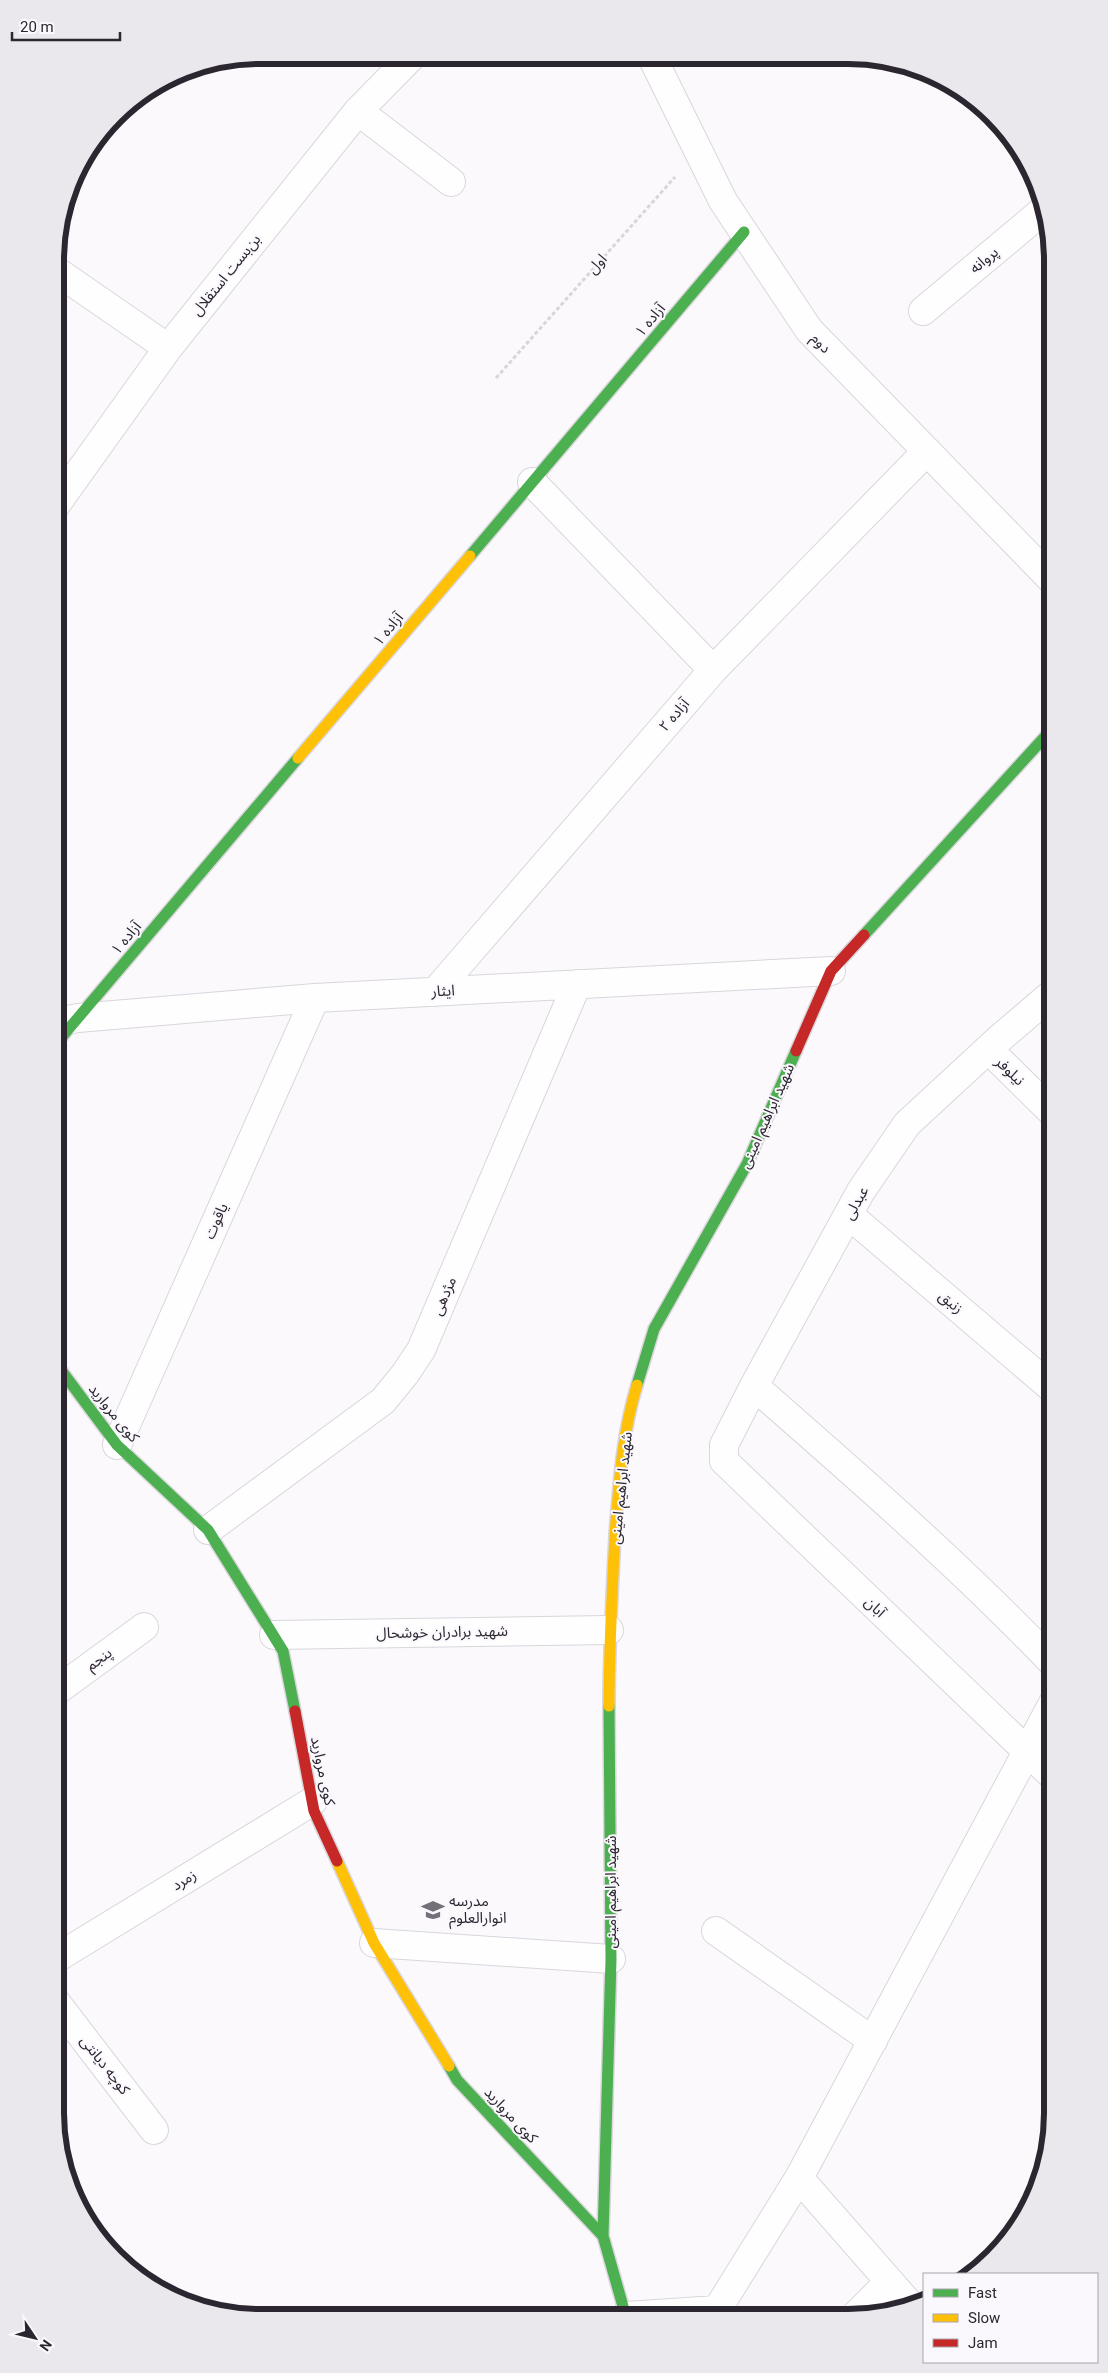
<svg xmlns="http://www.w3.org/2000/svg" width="1108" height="2373" viewBox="0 0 1108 2373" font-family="Roboto,'Noto Sans Arabic',sans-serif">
	<rect width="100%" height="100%" fill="#fbf9fc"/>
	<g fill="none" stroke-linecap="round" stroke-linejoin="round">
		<defs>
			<path id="street" d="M652,57L723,201L809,330L1053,581
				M358,111L451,182
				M55,270L168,348
				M923,311L1046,208
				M532,482L713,670
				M55,506L168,348L358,111L412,56
				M435,992L713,670L927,451
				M55,1022L78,1018L315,998L831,971
				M988,1049L1053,1113
				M849,1215L1053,1389
				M754,1386C857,1476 959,1565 1053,1663
				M117,1445L315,998
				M208,1530L383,1401L405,1374L421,1350L577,984
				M274,1635L609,1630
				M55,1692L144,1627
				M1053,1776L724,1461V1445L754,1386L861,1191L907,1124L999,1039L1053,993
				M716,1931L873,2041
				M374,1943L611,1959
				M55,1959L313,1801
				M55,2001L154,2130
				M799,2178L911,2306
				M626,2316L717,2310L799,2178L1053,1703
				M854,2317L889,2282"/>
			<path id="fast" d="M470,556L744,232
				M864,935L1053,728
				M55,1045L298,758
				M55,1362L117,1445L208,1530L283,1651L295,1711
				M637,1385L654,1329L747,1164L796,1051
				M609,1706L611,1959L603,2236L626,2317
				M449,2066L457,2080L603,2236"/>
			<path id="slow" d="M298,758L470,556
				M609,1706C609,1649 612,1592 615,1535C619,1484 622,1434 637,1385
				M337,1861L374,1943L449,2066"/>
			<path id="jam" d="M796,1051L831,971L864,935
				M295,1711L314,1811L337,1861"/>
		</defs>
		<use href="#street" stroke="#d9d6dc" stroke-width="30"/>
		<use href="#fast" stroke="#d9d6dc" stroke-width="14"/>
		<use href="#slow" stroke="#d9d6dc" stroke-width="14"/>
		<use href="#jam" stroke="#d9d6dc" stroke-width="14"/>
		<path stroke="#d8d7d8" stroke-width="3" stroke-dasharray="4 2.5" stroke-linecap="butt" d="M496,378L675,177"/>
		<use href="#street" stroke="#fefeff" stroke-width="28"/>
		<use href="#fast" stroke="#4caf50" stroke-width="11"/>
		<use href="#slow" stroke="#ffc107" stroke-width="11"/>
		<use href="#jam" stroke="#c62828" stroke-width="11"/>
	</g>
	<defs>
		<symbol id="school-bare" viewBox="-9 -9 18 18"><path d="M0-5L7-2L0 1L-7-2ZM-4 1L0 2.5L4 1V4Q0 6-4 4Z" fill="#747077" stroke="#fbf8fd" stroke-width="2.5" paint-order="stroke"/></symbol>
	</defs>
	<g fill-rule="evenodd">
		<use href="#school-bare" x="417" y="1894" width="32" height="32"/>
	</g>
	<g text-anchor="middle" stroke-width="4" stroke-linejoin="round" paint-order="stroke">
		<g font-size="15" fill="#2b262f" stroke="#fbf8fd">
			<text transform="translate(984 260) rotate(-40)" y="5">پروانه</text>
			<text transform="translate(597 264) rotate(-48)" y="5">اول</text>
			<text transform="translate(226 275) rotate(-51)" y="5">بن‌بست استقلال</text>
			<text transform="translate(650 320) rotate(-50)" y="5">آزاده ۱</text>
			<text transform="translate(821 343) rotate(46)" y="5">دوم</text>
			<text transform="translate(388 629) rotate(-50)" y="5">آزاده ۱</text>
			<text transform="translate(674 715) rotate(-49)" y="5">آزاده ۲</text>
			<text transform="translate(126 938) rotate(-50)" y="5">آزاده ۱</text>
			<text transform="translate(443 991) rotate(-3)" y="5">ایثار</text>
			<text transform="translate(1010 1071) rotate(44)" y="5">نیلوفر</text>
			<text transform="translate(767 1116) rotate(-66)" y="5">شهید ابراهیم امینی</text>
			<text transform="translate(856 1203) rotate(-61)" y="5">عبدلی</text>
			<text transform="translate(216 1221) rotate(-66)" y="5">یاقوت</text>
			<text transform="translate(444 1296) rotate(-67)" y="5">مژدهی</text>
			<text transform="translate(951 1302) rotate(40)" y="5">زنبق</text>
			<text transform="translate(114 1413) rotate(51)" y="5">کوی مروارید</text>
			<text transform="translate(621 1488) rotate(-84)" y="5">شهید ابراهیم امینی</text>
			<text transform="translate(875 1607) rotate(44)" y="5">آبان</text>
			<text transform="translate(442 1632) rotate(-1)" y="5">شهید برادران خوشحال</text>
			<text transform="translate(99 1659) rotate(-36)" y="5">پنجم</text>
			<text transform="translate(323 1771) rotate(78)" y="5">کوی مروارید</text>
			<text transform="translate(184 1880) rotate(-32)" y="5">زمرد</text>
			<text transform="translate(611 1892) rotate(-90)" y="5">شهید ابراهیم امینی</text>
			<text transform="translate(105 2065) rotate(52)" y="5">کوچه دیانتی</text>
			<text transform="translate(511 2115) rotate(47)" y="5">کوی مروارید</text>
		</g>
		<g font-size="15" fill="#2b262f" stroke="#fbf8fd" text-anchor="start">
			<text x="449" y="1906">مدرسه<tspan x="449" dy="17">انوارالعلوم</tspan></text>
		</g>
	</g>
	<path d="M0 0H1108V2373H0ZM260 64H848A196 196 0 0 1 1044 260V2113A196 196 0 0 1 848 2309H260A196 196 0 0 1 64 2113V260A196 196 0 0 1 260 64Z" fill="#eae7ed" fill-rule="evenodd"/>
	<path fill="none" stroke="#2b262f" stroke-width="6" d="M260 64H848A196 196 0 0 1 1044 260V2113A196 196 0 0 1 848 2309H260A196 196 0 0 1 64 2113V260A196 196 0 0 1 260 64Z"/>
	<rect x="923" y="2273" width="175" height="90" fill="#fbf8fd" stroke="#a8a4ab"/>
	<rect x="933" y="2289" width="25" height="8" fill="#4caf50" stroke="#a8a4ab"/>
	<text x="968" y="2298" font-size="15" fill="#2b262f">Fast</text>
	<rect x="933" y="2314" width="25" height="8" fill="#ffc107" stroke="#a8a4ab"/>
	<text x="968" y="2323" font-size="15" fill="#2b262f">Slow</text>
	<rect x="933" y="2339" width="25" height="8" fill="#c62828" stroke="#a8a4ab"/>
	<text x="968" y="2348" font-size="15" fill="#2b262f">Jam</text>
	<g transform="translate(35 2338) rotate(125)" stroke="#fbf8fd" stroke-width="4" paint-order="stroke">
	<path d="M0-4L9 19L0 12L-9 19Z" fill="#2b262f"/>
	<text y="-8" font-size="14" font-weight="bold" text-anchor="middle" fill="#2b262f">N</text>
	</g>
	<path d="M12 32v8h108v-8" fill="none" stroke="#2b262f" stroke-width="2.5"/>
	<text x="20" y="32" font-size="15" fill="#2b262f" stroke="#fbf8fd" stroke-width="4" paint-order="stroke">20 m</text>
</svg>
